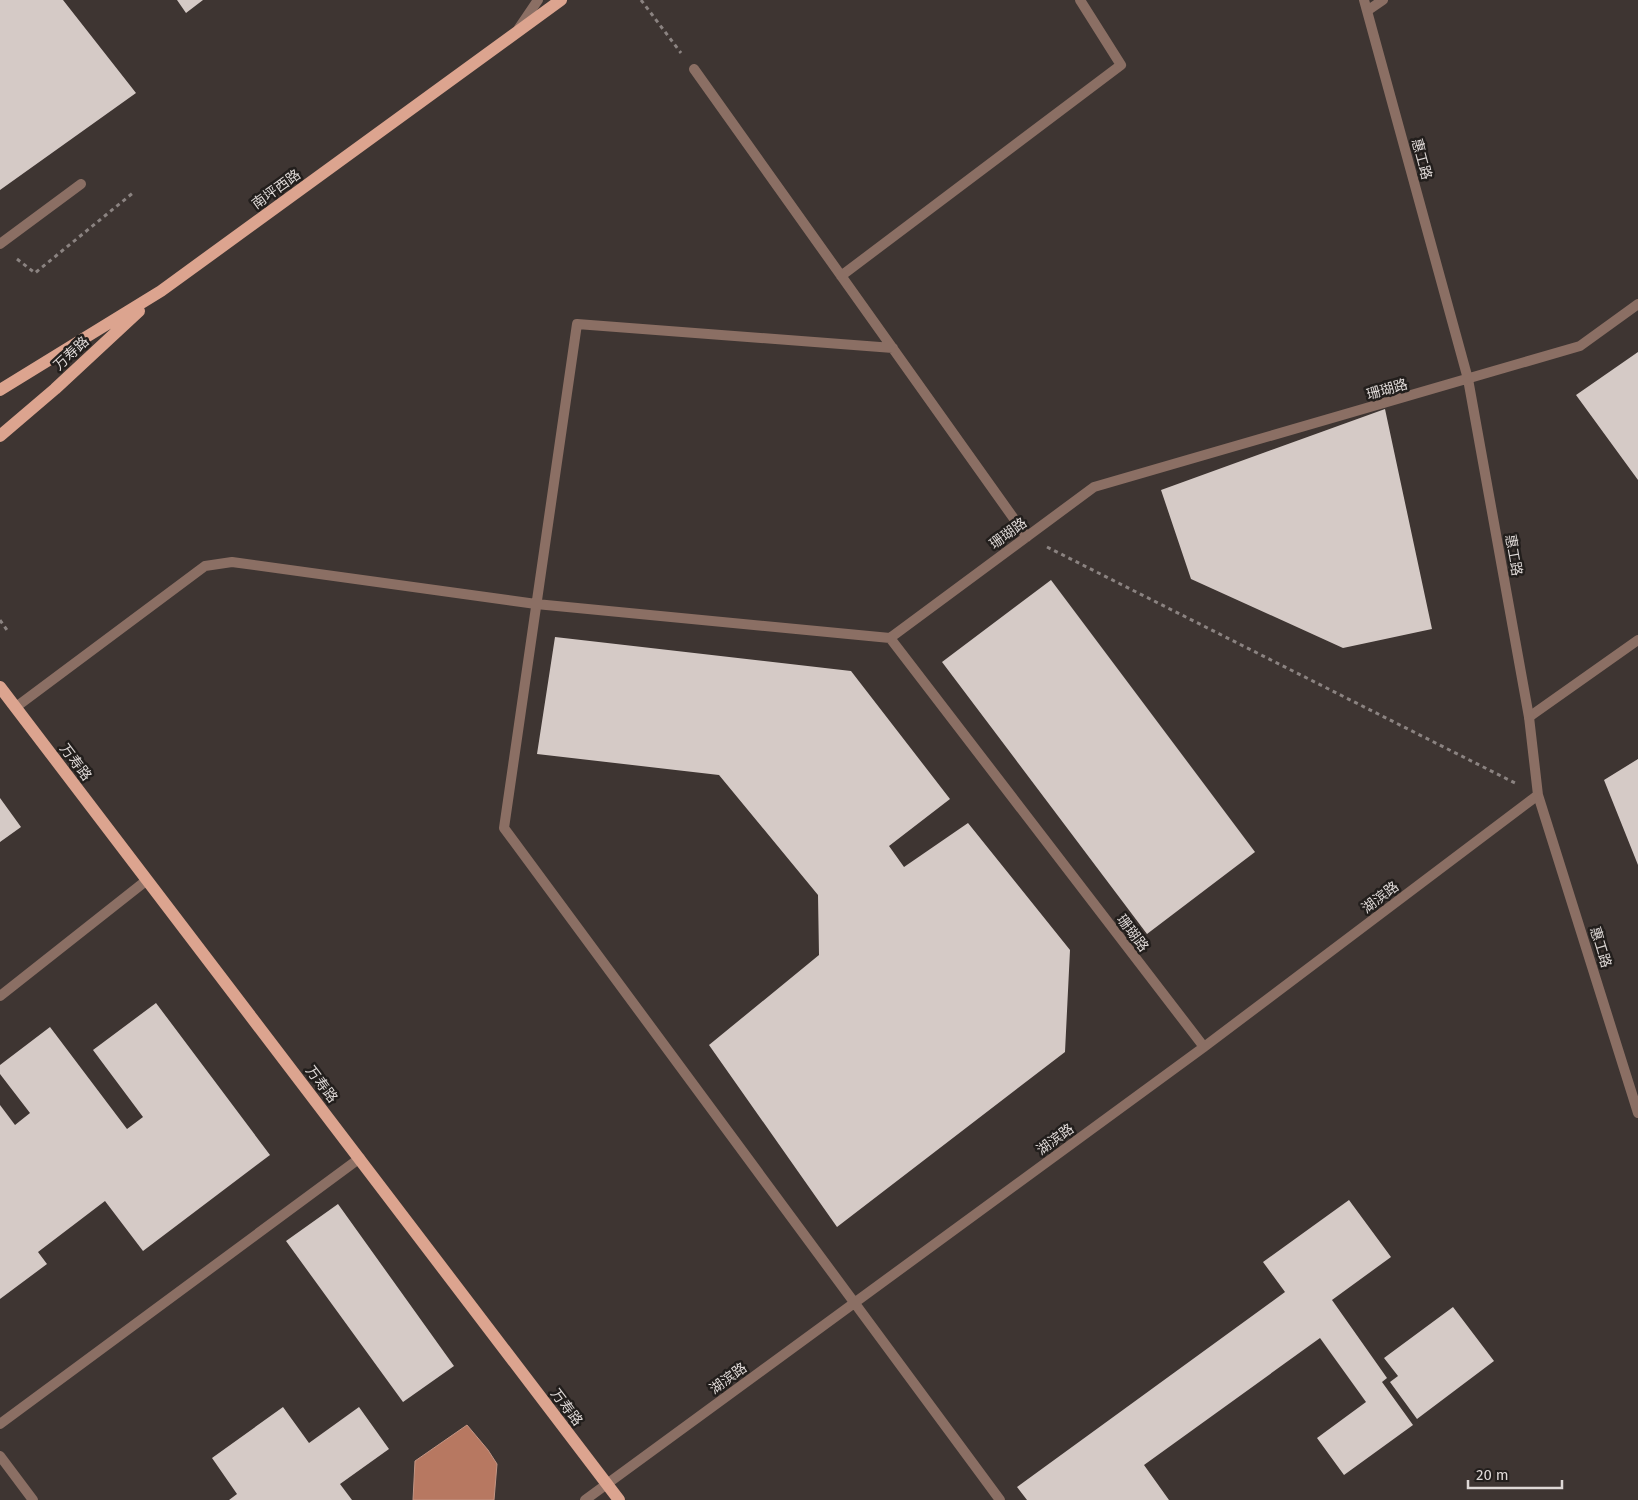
<svg xmlns="http://www.w3.org/2000/svg" width="1638" height="1500" viewBox="0 0 1638 1500" font-family="'Fira Sans','Noto Sans SC',sans-serif">
	<rect width="100%" height="100%" fill="#3e3532"/>
	<path fill="#b77861" stroke="#c39584" d="M467,1425L488,1450L497,1464L494,1500H413L415,1461Z"/>
	<path fill="#d5cac6" d="M0,0H63L136,93L0,190Z
		M177,0H203L186,13Z
		M1638,352V480L1576,395Z
		M1385,409L1432,629L1343,648L1191,579L1161,490Z
		M1051,580L1255,852L1147,934L942,662Z
		M555,637L851,671L950,799L889,846L904,867L968,823L1070,950L1065,1052L837,1227L709,1045L819,955L818,895L719,775L537,754Z
		M1638,759V865L1604,780Z
		M0,798L21,827L0,842Z
		M156,1003L270,1155L143,1251L105,1201L38,1252L47,1264L0,1299V1105L15,1125L30,1113L0,1074V1065L50,1027L127,1129L143,1117L93,1050Z
		M1349,1200L1391,1257L1332,1300L1387,1378L1382,1382L1413,1425L1344,1475L1317,1438L1366,1402L1320,1338L1144,1465L1169,1500H1027L1017,1487L1285,1292L1263,1262Z
		M338,1204L454,1366L403,1402L286,1241Z
		M1453,1307L1494,1361L1417,1419L1390,1382L1398,1376L1384,1358Z
		M283,1407L309,1443L359,1407L389,1449L340,1484L352,1500H229L237,1494L212,1458Z"/>
	<g fill="none" stroke-linecap="round" stroke-linejoin="round">
		<path stroke="#8b8381" stroke-width="3" stroke-dasharray="4 4" stroke-linecap="butt" d="M641,0L681,53
			M17,259L35,273L134,192
			M1047,547L1515,783
			M0,620L9,633"/>
		<path stroke="#8b6f64" stroke-width="10" d="M0,244L81,184"/>
		<path stroke="#8b6f64" stroke-width="10" d="M1529,717L1638,640"/>
		<path stroke="#8b6f64" stroke-width="10" d="M1364,0L1468,379L1529,717L1538,795L1638,1113
			M1367,11L1383,0
			M694,69L1027,537
			M841,276L1121,65L1080,0
			M893,348L577,324L504,828L1000,1500
			M16,707L205,566L232,562L536,604L890,638
			M0,996L147,880
			M1204,1047L890,638L1094,487L1580,346L1638,304
			M0,1424L360,1158
			M0,1456L33,1500
			M585,1500L1204,1047L1538,795"/>
		<path stroke="#8b6f64" stroke-width="10" d="M519,28L538,0"/>
		<path stroke="#dca48f" stroke-width="12" d="M0,390L161,291L561,0
			M0,436L55,389L139,311
			M0,687L619,1500"/>
	</g>
	<g text-anchor="middle" stroke-width="5" stroke-linejoin="round" paint-order="stroke">
		<g font-size="14" fill="#ded8d6" stroke="#221e1c">
			<text transform="translate(1422 159) rotate(75)" y="5">惠工路</text>
			<text transform="translate(276 189) rotate(-36)" y="5">南坪西路</text>
			<text transform="translate(71 353) rotate(-43)" y="5">万寿路</text>
			<text transform="translate(1387 389) rotate(-16)" y="5">珊瑚路</text>
			<text transform="translate(1008 533) rotate(-36)" y="5">珊瑚路</text>
			<text transform="translate(1514 555) rotate(80)" y="5">惠工路</text>
			<text transform="translate(76 762) rotate(53)" y="5">万寿路</text>
			<text transform="translate(1380 897) rotate(-37)" y="5">湖滨路</text>
			<text transform="translate(1133 933) rotate(53)" y="5">珊瑚路</text>
			<text transform="translate(1601 947) rotate(73)" y="5">惠工路</text>
			<text transform="translate(322 1084) rotate(53)" y="5">万寿路</text>
			<text transform="translate(1055 1139) rotate(-36)" y="5">湖滨路</text>
			<text transform="translate(728 1378) rotate(-36)" y="5">湖滨路</text>
			<text transform="translate(567 1407) rotate(53)" y="5">万寿路</text>
		</g>
	</g>
	<path d="M1468 1480v8h94v-8" fill="none" stroke="#ded8d6" stroke-width="2.5"/>
	<text x="1476" y="1480" font-size="15" fill="#ded8d6" stroke="#221e1c" stroke-width="4" paint-order="stroke">20 m</text>
</svg>
